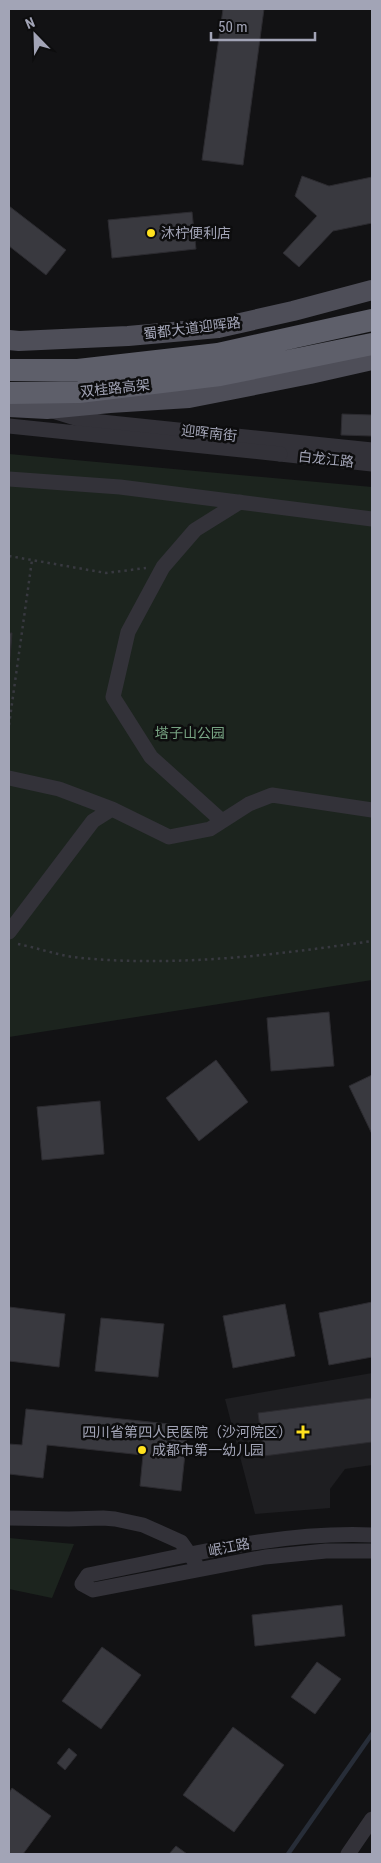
<svg xmlns="http://www.w3.org/2000/svg" width="381" height="1863" viewBox="0 0 381 1863" font-family="'Roboto Condensed','Noto Sans SC',sans-serif">
	<rect width="100%" height="100%" fill="#121214"/>
	<path fill="#1e1e21" d="M372,1373V1465L345,1469L330,1489V1508L255,1514L225,1399Z"/>
	<path fill="#1c241e" d="M9,454L372,487V980L9,1037Z
		M9,1538L74,1544L52,1598L9,1589Z"/>
	<g fill="none" stroke-linecap="round" stroke-linejoin="round">
		<path stroke="#272d38" stroke-width="4.5" d="M288,1854L372,1734"/>
	</g>
	<path fill="#39393f" stroke="#2c2b30" d="M223,9H264L243,165L202,160Z
		M302,176L329,186L372,177V223L333,231L299,267L283,253L317,216L295,196Z
		M9,206L66,250L46,275L9,246Z
		M192,212L196,249L112,258L108,220Z
		M342,414L372,415V436L341,435Z
		M9,633H12L9,670Z
		M329,1012L334,1066L271,1071L267,1018Z
		M216,1060L248,1102L199,1141L166,1098Z
		M372,1075V1134L349,1086Z
		M100,1101L104,1154L42,1160L37,1107Z
		M372,1302V1357L329,1365L319,1313Z
		M285,1304L295,1356L233,1368L223,1316Z
		M9,1307L65,1314L59,1367L9,1361Z
		M101,1318L164,1324L158,1377L95,1371Z
		M372,1398V1442L264,1456L258,1413Z
		M26,1409L188,1426L181,1491L140,1486L143,1455L47,1445L43,1478L9,1474V1444L22,1445Z
		M342,1605L345,1636L255,1646L252,1615Z
		M102,1647L141,1675L101,1729L62,1701Z
		M317,1662L341,1679L315,1714L291,1697Z
		M233,1727L284,1765L234,1832L183,1795Z
		M69,1748L77,1755L65,1770L57,1763Z
		M12,1788L51,1816L23,1854H9V1793Z
		M176,1846L187,1854H169Z"/>
	<g fill="none" stroke-linecap="round" stroke-linejoin="round">
		<path stroke="#383940" stroke-width="2.5" stroke-dasharray="2.5 4" stroke-linecap="butt" d="M9,556L106,573L146,568
			M9,725L32,560
			M18,944C38,948 60,956 81,958C178,967 276,955 372,941"/>
		<path stroke="#333239" stroke-width="15" d="M53,411L82,420L372,450
			M280,454L372,464
			M9,479L120,487L372,519
			M9,778L59,789L112,809
			M222,821L151,757L113,697L128,632L163,567L195,530L240,502
			M9,932L93,821L112,809L169,837L210,829L249,804L272,795L372,810
			M9,1518L69,1519L103,1518L115,1519L143,1525L181,1542L195,1562
			M372,1535C276,1531 182,1557 88,1575L82,1584L93,1590L265,1557L326,1551H372
			M348,1854L372,1819"/>
		<path stroke="#4e4e58" stroke-width="20" d="M9,340L19,341L128,336L218,328L293,311L372,290
			M9,407L47,409L110,403L189,398L310,374L372,360"/>
		<path stroke="#5e5f6a" stroke-width="22" d="M9,370H78L218,354L372,320
			M9,393L79,392L220,375L372,344"/>
		<path stroke="#333239" stroke-width="15" d="M9,426L280,454"/>
	</g>
	<g fill="#ffe11e" stroke="#0d0d0e" stroke-width="2">
		<circle cx="151" cy="233" r="5"/>
		<path d="M300.5 1424.5h5v5h5v5h-5v5h-5v-5h-5v-5h5z"/>
		<circle cx="142" cy="1450" r="5"/>
	</g>
	<g text-anchor="middle" stroke-width="5" stroke-linejoin="round" paint-order="stroke">
		<g font-size="14" fill="#a2a4b6" stroke="#0d0d0e" text-anchor="start">
			<text x="161" y="238">沐柠便利店</text>
			<text x="292" y="1437" text-anchor="end">四川省第四人民医院（沙河院区）</text>
			<text x="152" y="1455">成都市第一幼儿园</text>
		</g>
		<g font-size="14" fill="#a2a4b6" stroke="#0d0d0e">
			<text transform="translate(192 328) rotate(-7)" y="5">蜀都大道迎晖路</text>
			<text transform="translate(115 388) rotate(-6)" y="5">双桂路高架</text>
			<text transform="translate(209 433) rotate(6)" y="5">迎晖南街</text>
			<text transform="translate(326 459) rotate(6)" y="5">白龙江路</text>
			<text transform="translate(229 1547) rotate(-11)" y="5">岷江路</text>
		</g>
		<g font-size="14" fill="#77a382" stroke="#0d0d0e">
			<text x="190" y="738">塔子山公园</text>
		</g>
	</g>
	<rect width="381" height="1863" fill="none" stroke="#a2a4b6" stroke-width="20"/>
	<g transform="translate(35 35) rotate(337)" stroke="#0d0d0e" stroke-width="4" paint-order="stroke">
	<path d="M0-4L9 19L0 12L-9 19Z" fill="#a2a4b6"/>
	<text y="-8" font-size="14" font-weight="bold" text-anchor="middle" fill="#a2a4b6">N</text>
	</g>
	<path d="M211 32v8h104v-8" fill="none" stroke="#a2a4b6" stroke-width="2.5"/>
	<text x="218" y="32" font-size="15" fill="#a2a4b6" stroke="#0d0d0e" stroke-width="4" paint-order="stroke">50 m</text>
</svg>
